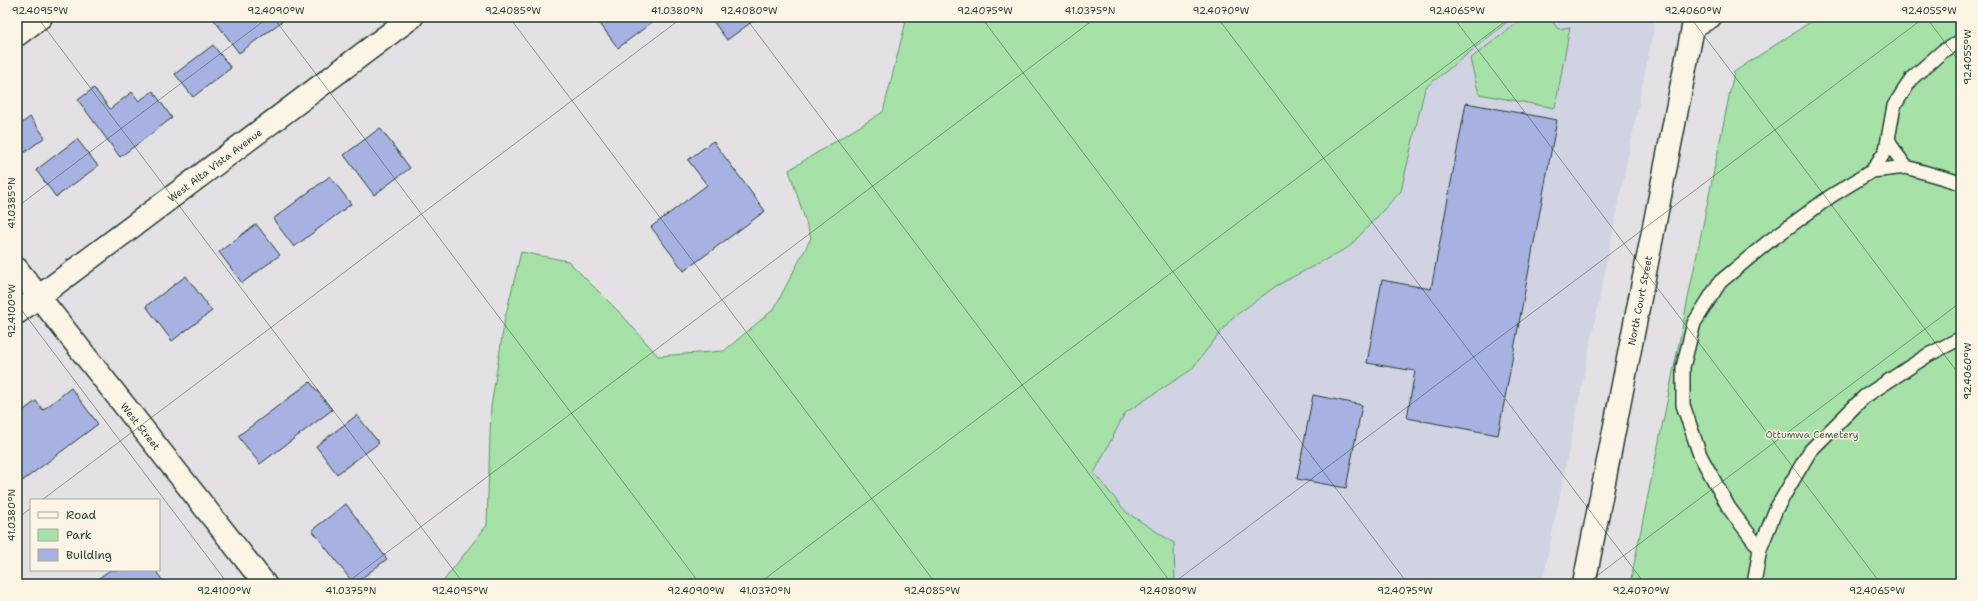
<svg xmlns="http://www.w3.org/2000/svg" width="1978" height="601" viewBox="0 0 1978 601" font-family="'Shantell Sans',sans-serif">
	<rect width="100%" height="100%" fill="#e3e1e4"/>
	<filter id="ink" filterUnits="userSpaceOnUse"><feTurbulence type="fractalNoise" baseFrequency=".025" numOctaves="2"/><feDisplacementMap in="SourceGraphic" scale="8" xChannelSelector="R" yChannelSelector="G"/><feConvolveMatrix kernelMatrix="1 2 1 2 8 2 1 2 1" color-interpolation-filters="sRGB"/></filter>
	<g filter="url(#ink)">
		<path fill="#d1d3e3" d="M1513,17H1656L1542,584H1175L1174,543L1126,512L1094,473L1125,413L1191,370L1231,319L1276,286L1349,247L1401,191L1425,88Z"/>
		<path fill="#a6e2a8" stroke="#62906e" d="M907,17H1509L1511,19L1425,88L1401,191L1349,247L1276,286L1231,319L1191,370L1125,413L1094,473L1126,512L1174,543L1175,584H441L487,525L491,407L505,318L521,252L568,261L622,315L658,356L724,351L774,309L811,238L789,170L883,112Z
			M1525,17H1549L1558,29L1570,27L1555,108L1479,94L1470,59Z
			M1818,17H1961V584H1630L1734,72Z"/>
		<path fill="#a8b2e2" stroke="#1f3d34" d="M212,17H288L239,53Z
			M595,17H659L618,48Z
			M710,17H756L757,18L727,40Z
			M213,45L231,68L193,97L175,74Z
			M94,88L110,109L132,92L139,101L153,91L172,118L120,157L78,100Z
			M1466,103L1557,120L1498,435L1407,418L1415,371L1367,363L1382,280L1431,289Z
			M30,117L45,137L20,156L17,151V127Z
			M380,128L410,168L374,195L344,155Z
			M77,139L98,166L56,197L36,170Z
			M713,141L765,211L684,271L651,227L707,185L688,160Z
			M330,176L351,204L294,247L273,219Z
			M256,224L280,255L242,283L219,252Z
			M186,276L212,311L172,341L146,306Z
			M310,382L332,410L260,464L238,436Z
			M71,388L98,424L17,485V415L36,401L43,410Z
			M1313,395L1362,405L1346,488L1297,479Z
			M357,415L379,443L337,474L316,446Z
			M346,504L387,559L354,584L312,530Z
			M110,570H155L163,581L160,584H91Z"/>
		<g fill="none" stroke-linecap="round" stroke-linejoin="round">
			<defs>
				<path id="service" d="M1888,139L1895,152L1906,167
					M1872,171L1886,150L1894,106L1912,78L1943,51L1961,41
					M1760,549L1729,508L1700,455L1683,405V367L1694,323L1720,282L1768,242L1831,196L1872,171L1906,167L1961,183
					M1754,584L1760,549L1776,509L1810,451L1864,397L1928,355L1961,338"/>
				<g id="minor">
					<path d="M1695,25L1710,17"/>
					<path d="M17,35L41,17"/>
					<path id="s1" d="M17,269L265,584"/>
					<path id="s2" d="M17,313L412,17"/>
				</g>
				<g id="secondary">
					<path id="s3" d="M1584,584L1695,17"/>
				</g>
			</defs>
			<use href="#service" stroke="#1f3d34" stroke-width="16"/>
			<use href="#minor" stroke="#1f3d34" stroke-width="25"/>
			<use href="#secondary" stroke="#1f3d34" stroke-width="25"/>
			<use href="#service" stroke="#fcf5e5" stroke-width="13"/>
			<use href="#minor" stroke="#fcf5e5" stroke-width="22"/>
			<use href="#secondary" stroke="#fcf5e5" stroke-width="22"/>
		</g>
	</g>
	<path fill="none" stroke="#1f3d34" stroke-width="1" stroke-opacity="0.45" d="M37,17L464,584M273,17L700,584M509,17L936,584M745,17L1172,584M981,17L1408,584M1217,17L1645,584M1453,17L1881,584M1690,17L1961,377M1926,17L1961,64M17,207L269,17M17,304L228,584M42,500L683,17M17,519L31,508M345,584L1097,17M758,584L1511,17M1172,584L1925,17M1586,584L1961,302"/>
	<g text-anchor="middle" stroke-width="3" stroke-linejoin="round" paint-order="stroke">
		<g font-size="10" fill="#1f3d34" stroke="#fcf5e5">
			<text dy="4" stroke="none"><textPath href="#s2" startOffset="247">West Alta Vista Avenue</textPath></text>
			<text dy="4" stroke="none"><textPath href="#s3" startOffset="289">North Court Street</textPath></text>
			<text dy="4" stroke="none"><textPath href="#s1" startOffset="200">West Street</textPath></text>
		</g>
		<g font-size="10" fill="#3a5e4b" stroke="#fcf5e5">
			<text x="1812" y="438">Ottumwa Cemetery</text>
		</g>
	</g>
	<rect width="1978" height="601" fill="none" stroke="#fcf5e5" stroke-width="44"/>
	<rect x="30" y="499" width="130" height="72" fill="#fcf5e5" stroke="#a4ab9e"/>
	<rect x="38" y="512" width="20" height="6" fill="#fcf5e5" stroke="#a4ab9e"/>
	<text x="66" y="519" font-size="12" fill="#1f3d34">Road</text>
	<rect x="38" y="529" width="20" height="12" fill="#a6e2a8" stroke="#a4ab9e"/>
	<text x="66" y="539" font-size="12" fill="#1f3d34">Park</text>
	<rect x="38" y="549" width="20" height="12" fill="#a8b2e2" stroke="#a4ab9e"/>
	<text x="66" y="559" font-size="12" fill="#1f3d34">Building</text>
	<rect x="22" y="22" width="1934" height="557" fill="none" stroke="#1f3d34" stroke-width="1.5"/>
	<g font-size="10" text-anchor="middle" fill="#1f3d34">
		<text x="40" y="14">92.4095°W</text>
		<text x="276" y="14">92.4090°W</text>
		<text x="513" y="14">92.4085°W</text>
		<text x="677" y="14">41.0380°N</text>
		<text x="749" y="14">92.4080°W</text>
		<text x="985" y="14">92.4075°W</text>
		<text x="1090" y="14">41.0375°N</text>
		<text x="1221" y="14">92.4070°W</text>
		<text x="1457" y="14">92.4065°W</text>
		<text x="1693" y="14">92.4060°W</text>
		<text x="1929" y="14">92.4055°W</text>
		<text transform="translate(1967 57) rotate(-90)" y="4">92.4055°W</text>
		<text transform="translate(11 203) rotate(-90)" y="4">41.0385°N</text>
		<text transform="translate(11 311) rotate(-90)" y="4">92.4100°W</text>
		<text transform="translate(1967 371) rotate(-90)" y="4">92.4060°W</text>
		<text transform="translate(11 515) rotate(-90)" y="4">41.0380°N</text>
		<text x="224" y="594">92.4100°W</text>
		<text x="351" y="594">41.0375°N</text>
		<text x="460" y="594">92.4095°W</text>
		<text x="696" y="594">92.4090°W</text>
		<text x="765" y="594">41.0370°N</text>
		<text x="932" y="594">92.4085°W</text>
		<text x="1168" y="594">92.4080°W</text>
		<text x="1405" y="594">92.4075°W</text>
		<text x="1641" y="594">92.4070°W</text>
		<text x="1877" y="594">92.4065°W</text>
	</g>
</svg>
